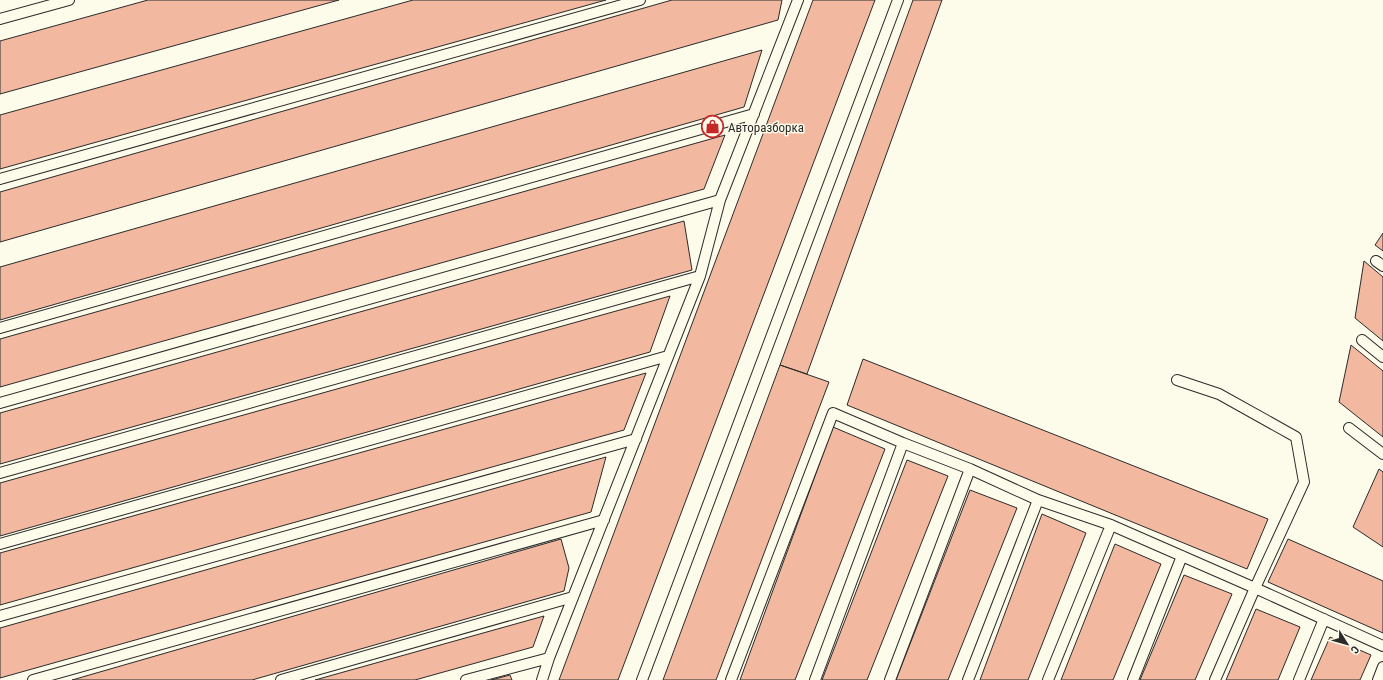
<svg xmlns="http://www.w3.org/2000/svg" width="1383" height="680" viewBox="0 0 1383 680" font-family="'Roboto Condensed',sans-serif">
	<rect width="100%" height="100%" fill="#fdfbea"/>
	<path fill="#f2b8a0" stroke="#2b2b2b" d="M148,0H339L0,94V41Z
		M413,0H606L0,169V115Z
		M672,0H782L778,20L0,242V192Z
		M813,0H875L618,680H559Z
		M913,0H942L807,374L780,365Z
		M762,50L744,107L0,320V267Z
		M725,135L704,189L0,387V339Z
		M684,221L692,270L0,464V413Z
		M1383,233V251L1375,245Z
		M1364,261L1383,277V341L1355,318Z
		M670,296L650,352L0,536V483Z
		M1351,345L1383,371V437L1339,402Z
		M863,359L1268,519L1247,569L847,405Z
		M780,365L829,382L716,680H663Z
		M646,373L624,430L0,605V553Z
		M833,427L885,449L795,680H740Z
		M606,457L591,512L0,678V628Z
		M907,460L948,476L867,680H822Z
		M1379,469L1383,472V547L1353,527Z
		M970,490L1017,508L948,680H896Z
		M1042,514L1086,533L1028,680H980Z
		M561,539L569,568L564,591L252,680H72Z
		M1288,539L1383,581V633L1268,582Z
		M1115,544L1161,564L1113,680H1061Z
		M1184,575L1232,594L1195,680H1140Z
		M1256,609L1300,627L1278,680H1226Z
		M544,616L533,647L415,680H315Z
		M1330,637L1371,655L1360,680H1311Z
		M510,675L512,680H491Z"/>
	<g fill="none" stroke-linecap="round" stroke-linejoin="round">
		<defs>
			<path id="lane" d="M0,19L69,0
				M0,179L640,0
				M1376,261L1383,266
				M0,328L754,114
				M1362,340L1383,357
				M1177,380L1219,394L1296,437L1304,482L1255,588L1215,680
				M0,403L720,200
				M1349,428L1383,454
				M0,473L700,276
				M0,544L668,356
				M0,616L636,439
				M549,658L700,276L720,200L798,0
				M33,680L604,520
				M281,680L573,597
				M466,680L549,658L542,680
				M642,680L898,0
				M731,680L833,413L903,443L970,469L1038,500L1111,525L1255,588L1383,646
				M815,680L903,443
				M890,680L970,469
				M968,680L1038,500
				M1048,680L1111,525
				M1133,680L1182,556
				M1299,680L1324,619
				M1378,680L1383,667"/>
		</defs>
		<use href="#lane" stroke="#2b2b2b" stroke-width="12"/>
		<use href="#lane" stroke="#fdfbea" stroke-width="10"/>
	</g>
	<defs>
		<symbol id="shop-ring" viewBox="-11 -11 22 22"><circle r="9.5" fill="#fdfbea" stroke="#c62828" stroke-width="1.5"/><path d="M-5-2.5h2.3a2.7 3.5 0 0 1 5.4 0H5L5.5 6h-11ZM-1.5-2.5h3a1.5 2.3 0 0 0-3 0Z" fill="#c62828"/></symbol>
	</defs>
	<g fill-rule="evenodd">
		<use href="#shop-ring" x="700" y="114" width="25" height="25"/>
	</g>
	<g text-anchor="middle" stroke-width="3" stroke-linejoin="round" paint-order="stroke">
		<g font-size="13" fill="#2b2b2b" stroke="#fdfbea" text-anchor="start">
			<text x="728" y="132">Авторазборка</text>
		</g>
	</g>
	<g transform="translate(1347 644) rotate(127)" stroke="#fdfbea" stroke-width="3" paint-order="stroke">
	<path d="M0-3L7 15L0 10L-7 15Z" fill="#2b2b2b"/>
	<text y="-6" font-size="11" font-weight="bold" text-anchor="middle" fill="#2b2b2b">С</text>
	</g>
</svg>
